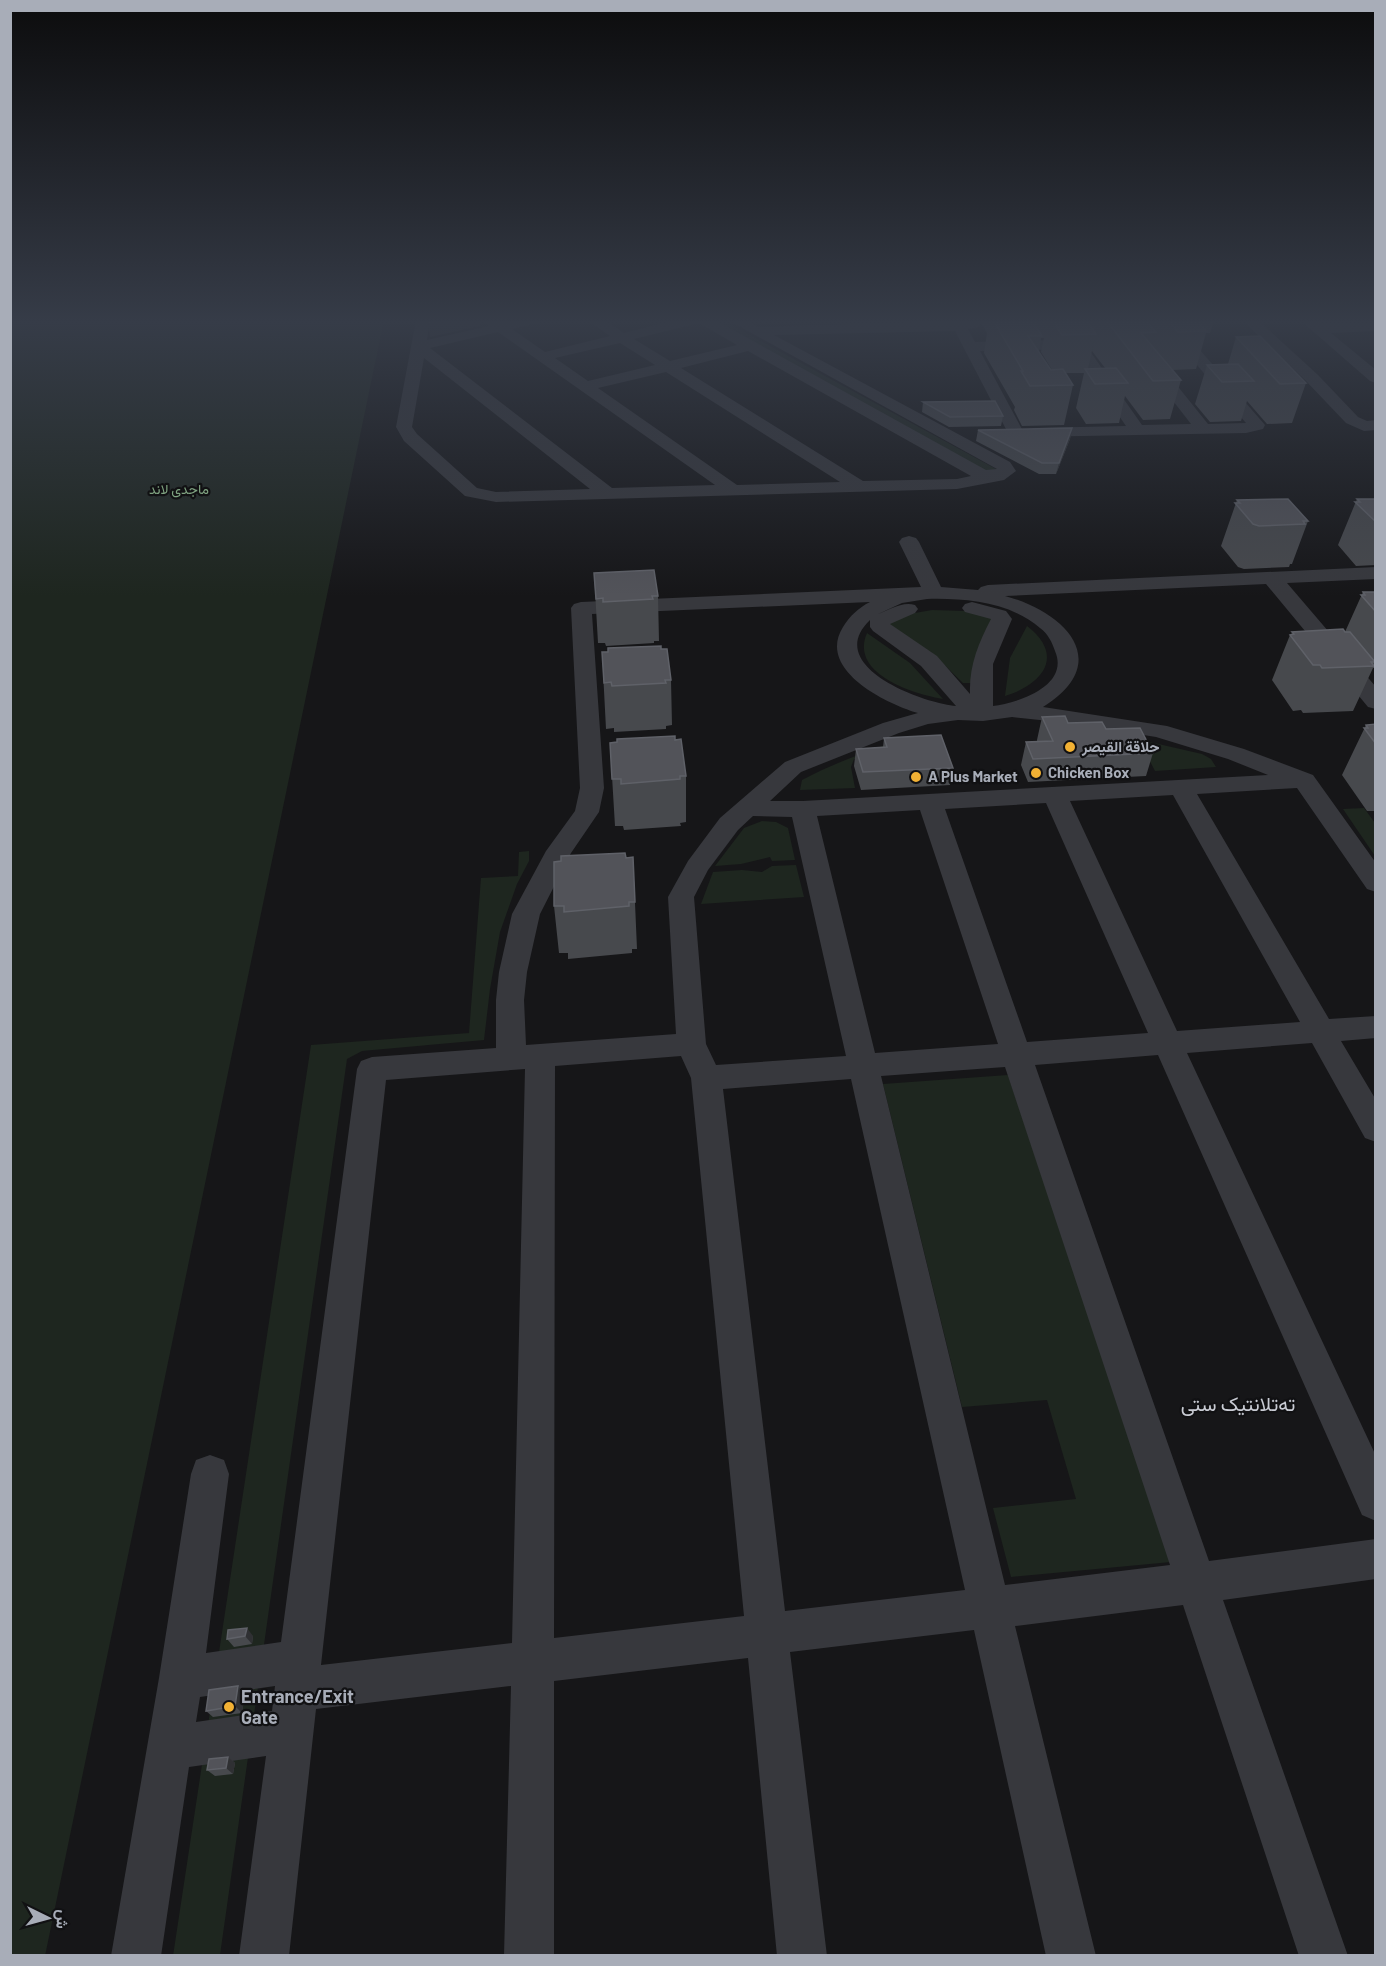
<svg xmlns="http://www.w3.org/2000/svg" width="1386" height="1966" viewBox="0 0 1386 1966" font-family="Barlow,Vazirmatn,sans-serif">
	<rect width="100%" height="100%" fill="#161618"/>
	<path fill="#1e261f" d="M11,320H384L45,1956L10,1955Z
		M724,321L996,469H997L988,472L717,322Z
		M932,610L965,611L996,618L975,683H963L932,653L886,625L909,614Z
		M1027,626C1066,656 1042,685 1005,696L1010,658Z
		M867,633L910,663L943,699C914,694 849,674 867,633Z
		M1128,737L1202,754L1211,759L1216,767L1155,771L1140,742Z
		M891,743L879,758L854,759L851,767L855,788L800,790L802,780C830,765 860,754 891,743Z
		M1364,808L1375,823V856L1343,809Z
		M762,821L776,822L788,828L795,860L772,861L770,857L741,864L715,866L744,828Z
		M529,851V861L517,884L500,932L490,989L484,1040L362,1051L347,1059L220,1955L173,1956L311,1045L469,1033L481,878L518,876L519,852Z
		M796,865L804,897L701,904L713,872L742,870L762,872L772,866Z
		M1008,1075L1171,1562L1011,1577L993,1508L1076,1499L1047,1400L962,1407L883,1084Z"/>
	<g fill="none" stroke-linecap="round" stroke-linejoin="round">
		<path fill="#37383d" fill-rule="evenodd" d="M416,320H430L427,340L489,326L483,320L503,322L540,320L538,323L512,329L545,352L610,336L587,320H605L624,333L674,320H715L986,470L997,469L728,320H747L758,327L981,320L979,327L968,329L975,342L1067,340L1054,320H1069L1082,340L1087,341L1089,344L1087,347L1142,425L1191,424L1146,366L1154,361L1159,363L1208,424L1246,423L1159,320H1174L1265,425L1263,429L1246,433L1027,437L1025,433L1033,428L1126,426L1073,349L980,351L1024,433L1016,438L1008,433L955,331L774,335L1010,462L1016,471L1004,480L957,489L496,502L465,496L404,441L396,427ZM699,323L737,345L670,361L634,339ZM498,332L715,485L612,488L430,348ZM620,343L655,365L588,381L555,358ZM748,351L971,476L957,479L863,481L681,368ZM424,358L590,489L496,492L477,488L417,434L412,427ZM666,372L840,482L737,485L598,388Z
			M1242,320H1258L1318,375L1358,417L1367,421L1376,420V430L1364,431L1346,423L1306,381Z
			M1300,320H1316L1321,324L1376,323V331L1331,333L1376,370V383L1370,381Z
			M909,536L916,538L919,542L941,587L978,590L981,587L988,585L1376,567V579L1287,583L1376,687V709L1368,707L1266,584L1005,596C1065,612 1115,662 1043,707L1167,726L1244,749L1313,775L1376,863V892L1367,889L1297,788L1197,794L1329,1019L1376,1016V1038L1341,1041L1376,1100V1142L1365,1138L1312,1043L1187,1053L1376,1456V1521L1362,1515L1158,1055L1035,1065L1209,1561L1376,1539V1579L1223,1600L1348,1956H1299L1183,1605L1015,1626L1096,1956H1046L974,1630L790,1652L827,1956H777L748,1658L554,1681V1956H504L511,1686L316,1709L289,1956H239L266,1756L189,1767L161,1956H111L159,1678L191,1474L196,1460L210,1455L224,1460L229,1474L206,1653L281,1642L357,1069L361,1061L372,1057L496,1048V1000L499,972L512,914L546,851L575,811L580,788L571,608L574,604L581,602L921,587L899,542L902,538ZM927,599C965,598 1010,602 1040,628C1048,634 1052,642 1055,651C1070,686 1018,703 993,706V664L1012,619L1006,611L972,602L965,604L962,608L965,612L991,619C978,644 969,666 970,694L937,656L890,624L915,613L918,609L915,605C902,601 889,610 876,615L902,603ZM870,602C858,608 850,616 843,627C816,670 887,704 918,713L883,723L785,762L720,818L688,861L668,897L676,1034L526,1045L524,1000L527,972L540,914L571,853L599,812L604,788L592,614ZM870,620V627L873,631L921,666L956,706C922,703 822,666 870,620ZM1012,717L1068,723L1156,737L1228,759L1268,775L803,801H770L801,772L899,733L928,724L958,720L983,721ZM1173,795L1300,1022L1177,1031L1070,801ZM1046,803L1148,1033L1027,1042L945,809ZM920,810L998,1044L875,1053L817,816ZM753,816L792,817L846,1056L716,1065L706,1044L694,897L708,870L738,830ZM681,1056L691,1078L744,1616L554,1638L555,1066ZM1005,1067L1170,1565L1005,1585L881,1076ZM525,1069L512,1643L321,1665L386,1080ZM851,1079L965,1590L785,1611L723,1089ZM275,1686L272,1711L196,1722L200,1697Z"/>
	</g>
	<path fill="#47494d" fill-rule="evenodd" d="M983,320H1214L1210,333H1206L1196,369L1172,370L1181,380L1170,419L1143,420L1125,396L1119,423L1086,424L1076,408L1084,373H1065L1073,385L1064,425L1022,426L1014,410L1015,407L984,353L987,333L982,324ZM1095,337L1092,351L1105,368L1088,369ZM1041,338H1044L1041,352L1052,370H1051L1039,352Z
		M1236,337L1306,383L1292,423L1267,424L1247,401L1241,421L1210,422L1195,404L1207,365L1228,364Z
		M923,402L1003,416L1001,426L949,427L922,412Z
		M1072,428L1070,439L1056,474H1039L976,441L978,430Z
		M1357,499H1376V565L1356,566L1338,545Z
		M1237,500L1308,521L1292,564H1290L1289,567L1244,569L1238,567L1221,546Z
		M594,573L658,596L659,641H654V643L606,646L605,643H598Z
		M1363,592H1376V668H1373L1353,711L1303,713L1301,710L1293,711L1272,680L1290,635H1291L1292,632H1345Z
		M661,649L671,680L672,725L666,726V729L614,732V728L606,729L602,652Z
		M1042,717L1068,723L1106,729L1153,753L1146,776L1028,782L1021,765L1026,742H1037V740Z
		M1376,724V811H1367L1342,775L1366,725Z
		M884,738L953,768L950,785L861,790L854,766L856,749L883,747Z
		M675,740L686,776V822L680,823L681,826L624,830L623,826H615L610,743Z
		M633,857L637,949H632V953L568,959V953H559L554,906L626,858Z
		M228,1630L253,1636L252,1644L234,1647L227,1639Z
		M238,1686L245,1693L242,1713L213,1717L206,1711Z
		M228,1757L235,1763L233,1774L215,1776L207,1770Z"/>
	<path fill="#2f3033" d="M440,320H480V326L430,337L428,323Z
		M1072,428L1070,439L1056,474L1059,463Z
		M247,1628L253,1636L252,1644L245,1636Z
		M238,1686L245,1693L242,1713L235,1706Z
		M228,1757L235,1763L233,1774L226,1768Z"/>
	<path fill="#525359" stroke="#5f6168" stroke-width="1.5" d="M428,320H440L428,323Z
		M993,320H1032L1042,336H1028L1051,370L1063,369L1073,385L1030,386L1021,371H1023Z
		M1052,320H1086L1096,334L1062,335Z
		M1106,320H1146L1156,332L1141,333L1181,380L1153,381Z
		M1168,320H1197L1206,331L1178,332Z
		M1260,336L1306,383L1280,384L1236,337Z
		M1238,364L1254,381L1222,382L1207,365Z
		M1116,368L1128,383L1095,384L1085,369Z
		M995,401L1003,416L950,417L923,402Z
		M1072,428L1059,463H1042L978,430Z
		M1288,499L1308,521H1303L1305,524L1259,526L1253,524L1235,503H1240L1237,500Z
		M1357,499H1376V522L1355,502H1360Z
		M654,570L658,596H652L653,599L603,602V598L596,599L594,573Z
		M1363,592H1376V612L1361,595H1365Z
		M1343,629L1345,632H1350L1375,662H1371L1374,666L1322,668L1320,665H1313L1290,635L1294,634L1292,632Z
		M661,646V649H667L671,680H665L666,683L612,686L611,682L604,683L602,652H608V648Z
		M1065,716L1068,723L1102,722L1106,729L1140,728L1153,753L1033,759L1026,742L1053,741L1042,717Z
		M1376,724V744L1364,728H1368L1366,725Z
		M941,735L953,768L863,772L856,749L887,747L884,738Z
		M675,736V740L681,739L686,776H680V779L621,784V779H612L610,743L617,742V739Z
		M625,853L626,858L633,857L635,902H629V906L564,912V906H554V862L561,861V856Z
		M247,1628L245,1636L227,1639L228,1630Z
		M238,1686L235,1706L206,1711L209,1690Z
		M228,1757L226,1768L207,1770L209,1759Z"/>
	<linearGradient id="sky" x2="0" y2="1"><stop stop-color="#0c0c0d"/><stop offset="0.54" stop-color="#363c48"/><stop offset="1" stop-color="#363c48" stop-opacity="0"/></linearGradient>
	<rect width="1386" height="596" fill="url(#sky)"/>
	<g fill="#f2b134" stroke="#111113" stroke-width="2">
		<circle cx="1070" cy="747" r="6"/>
		<circle cx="1036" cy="773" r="6"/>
		<circle cx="916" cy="777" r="6"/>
		<circle cx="229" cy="1707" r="6"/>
	</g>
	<g text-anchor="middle" stroke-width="4.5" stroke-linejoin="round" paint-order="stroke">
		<g font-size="14" fill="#7fa381" stroke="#111113">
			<text x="179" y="494">ماجدی لاند</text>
		</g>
		<g font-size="15" font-weight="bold" fill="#a8adb8" stroke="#111113" text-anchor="start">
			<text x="1082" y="752">حلاقة القيصر</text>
			<text x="1048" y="778">Chicken Box</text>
			<text x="928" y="782">A Plus Market</text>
		</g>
		<g font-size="18" font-weight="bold" fill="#a8adb8" stroke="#111113" text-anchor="start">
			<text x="241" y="1703">Entrance/Exit<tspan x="241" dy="21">Gate</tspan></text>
		</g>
		<g font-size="20" fill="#c9ccd4" stroke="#111113">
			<text x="1238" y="1411">تەتلانتیک ستی</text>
		</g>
	</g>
	<rect width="1386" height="1966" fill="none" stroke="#a8adb8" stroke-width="24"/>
	<g transform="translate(48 1918) rotate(95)" stroke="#111113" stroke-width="4.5" paint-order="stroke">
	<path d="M0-4.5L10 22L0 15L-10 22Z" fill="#a8adb8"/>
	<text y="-9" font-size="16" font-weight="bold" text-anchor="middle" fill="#a8adb8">ش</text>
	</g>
</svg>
